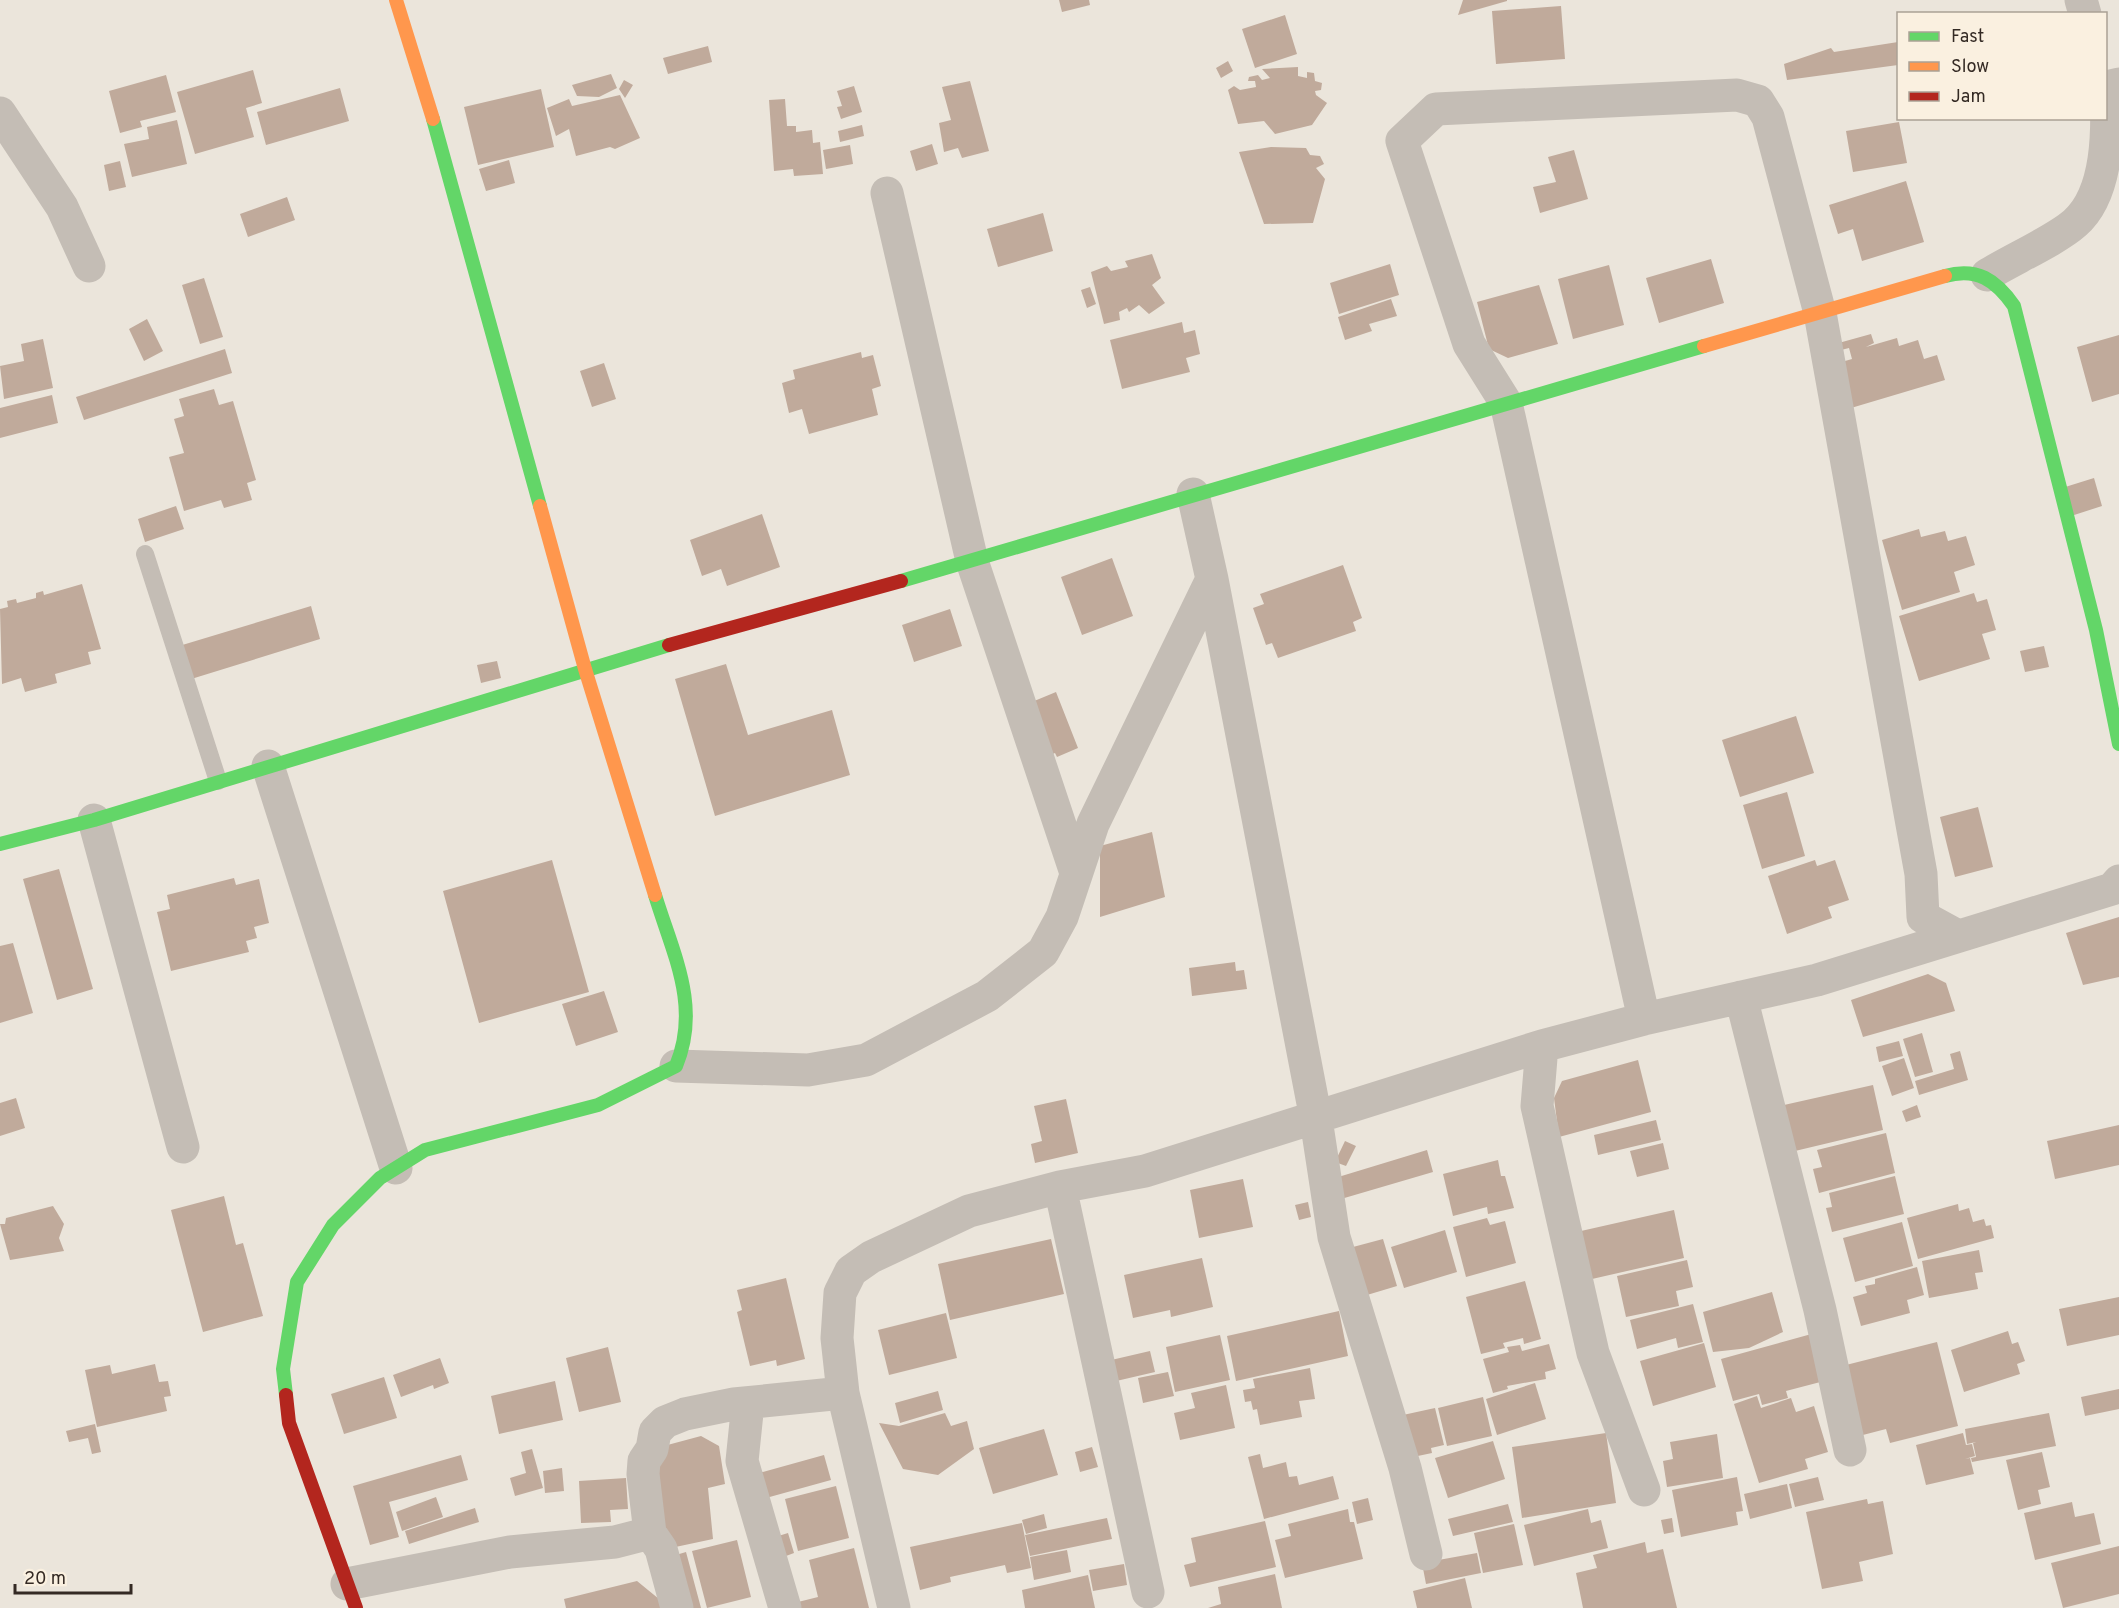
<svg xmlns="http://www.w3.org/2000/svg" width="2119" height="1608" viewBox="0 0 2119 1608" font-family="Overpass,sans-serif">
	<rect width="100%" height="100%" fill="#ebe5db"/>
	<path fill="#c0aa9b" d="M1059,0H1089L1090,5L1062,12Z
		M1463,0H1507V1L1458,15Z
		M1561,6L1565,59L1496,64L1492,11Z
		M1285,15L1297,54L1255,68L1242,29Z
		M1898,42V65L1787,80L1784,64L1831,48L1834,52Z
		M708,46L712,62L668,74L663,58Z
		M1228,61L1233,71L1221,78L1216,68Z
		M1298,67V76L1307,78V72L1314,73L1315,81L1322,83L1321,90L1315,91L1316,95L1327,103L1312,125L1275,134L1264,121L1238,124L1228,90L1234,86L1240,90L1256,87L1255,81H1248L1249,77L1258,75L1262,80L1270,78L1262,69Z
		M253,70L262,103L246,108L254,137L195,154L177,92Z
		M611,74L617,88L599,97L577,96L572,85Z
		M166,75L176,112L140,121L142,127L120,133L109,91Z
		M624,80L633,85L625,98L619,89Z
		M970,81L989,151L962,158L958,148L944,152L939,123L951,120L942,87Z
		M854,86L862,112L841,119L837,107L842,106L837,91Z
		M340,88L349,121L266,145L257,112Z
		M541,89L554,147L478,165L464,107Z
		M620,95L640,138L615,149L610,147L576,156L569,129L556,136L547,108L569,99L572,106Z
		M785,99L787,126H796V132L812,130L813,143L820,142L823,174L794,176L793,169L774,171L769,100Z
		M177,120L187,164L132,177L124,144L149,139L147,127Z
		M1899,122L1907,163L1853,172L1846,131Z
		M862,125L864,136L840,142L838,131Z
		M932,144L938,164L916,171L910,151Z
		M850,145L853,164L826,169L823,150Z
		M1271,147L1306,148L1310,155L1320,156L1324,164L1316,168L1325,179L1313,223L1264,224L1239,152Z
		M1574,150L1588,199L1540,213L1533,187L1556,182L1548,157Z
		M509,160L515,183L486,191L479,169Z
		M120,161L126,187L109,191L104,165Z
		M1906,181L1924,242L1862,261L1853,229L1838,234L1829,205Z
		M287,197L295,220L248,237L240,214Z
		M1043,213L1053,251L998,267L987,229Z
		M1152,254L1161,278L1152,285L1165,303L1149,314L1139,305L1129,312L1127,308L1119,312L1120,320L1104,324L1091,272L1107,266L1111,271L1128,267L1125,261Z
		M1711,259L1724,303L1659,323L1646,278Z
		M1390,264L1399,295L1339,314L1330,283Z
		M1609,265L1624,325L1573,339L1558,279Z
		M204,278L223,337L200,344L182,285Z
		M1539,285L1558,344L1508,358L1489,349L1477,302Z
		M1090,287L1096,304L1087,308L1081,290Z
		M1391,299L1397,316L1369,324L1372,331L1345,340L1338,317Z
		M147,319L163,351L144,361L129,329Z
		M1182,322L1184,333L1195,330L1200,354L1186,358L1190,372L1122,389L1110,340Z
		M1871,334L1874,343L1866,347L1897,338L1899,346L1918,340L1924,359L1937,355L1945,380L1851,408L1838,363L1852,359L1849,348L1837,351L1835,344Z
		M2119,335V394L2092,402L2077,347Z
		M43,339L53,388L4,399L0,366L24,361L21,344Z
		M225,349L232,373L84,420L76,397Z
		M861,352L862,358L873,355L881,386L872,389L878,415L809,434L802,409L789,413L782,383L795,379L793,370Z
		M604,363L616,399L592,407L580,371Z
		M214,389L219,405L233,401L256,480L247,483L252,500L224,508L221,500L184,511L169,457L184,453L174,419L184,416L179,399Z
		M52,395L58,423L0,438V408Z
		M2094,478L2102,506L2071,516L2062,488Z
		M176,506L184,529L145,542L138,519Z
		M762,514L780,567L727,586L721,569L702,576L690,540Z
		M1919,529L1921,537L1945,531L1948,541L1966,536L1975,565L1954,572L1960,592L1902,610L1882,540Z
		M1112,558L1133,616L1082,635L1061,577Z
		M1343,565L1362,618L1353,622L1356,631L1278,658L1272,643L1266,645L1253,608L1264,604L1260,594Z
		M82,584L101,649L88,652L91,664L55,674L57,683L25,692L21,678L2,684L0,609L8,607L7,601L16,599L17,603L36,598V593L43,591L44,595Z
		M1974,593L1977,602L1987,599L1996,630L1982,634L1990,659L1919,681L1899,616Z
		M311,606L320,639L188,680L179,646Z
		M950,609L962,646L914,662L902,625Z
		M2044,646L2049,667L2025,672L2020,651Z
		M497,661L501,678L481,683L477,665Z
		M726,664L748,735L832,710L850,775L715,816L675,679Z
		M1056,692L1078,748L1057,757L1055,753L1048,756L1027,704Z
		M1796,716L1814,773L1740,797L1722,740Z
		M1787,792L1805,856L1762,869L1743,805Z
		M1978,807L1993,867L1955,877L1940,817Z
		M1152,832L1165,897L1100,917V846Z
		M552,860L589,992L479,1023L443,891Z
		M1815,860L1817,866L1835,860L1849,900L1828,907L1832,918L1787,934L1768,876Z
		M59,869L93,989L57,1000L23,879Z
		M234,878L236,885L259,879L269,923L254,927L257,938L246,941L249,952L171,971L157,912L170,909L167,895Z
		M2119,917V977L2083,985L2066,933Z
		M13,943L33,1013L0,1023V946Z
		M1235,962L1236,971L1244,970L1247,989L1192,996L1189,968Z
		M1928,974L1946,983L1955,1011L1863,1037L1851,1000Z
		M604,991L618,1032L576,1046L562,1004Z
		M1922,1033L1933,1072L1915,1077L1903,1039Z
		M1899,1041L1903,1056L1879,1062L1876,1047Z
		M1960,1051L1968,1080L1919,1095L1915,1081L1954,1069L1950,1054Z
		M1904,1058L1914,1088L1892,1096L1882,1066Z
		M1638,1060L1651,1112L1559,1137L1554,1098L1562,1081Z
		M1873,1085L1883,1130L1795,1151L1784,1105Z
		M16,1098L25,1128L0,1136V1103Z
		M1066,1099L1078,1153L1035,1163L1031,1144L1042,1141L1034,1106Z
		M1917,1105L1921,1117L1906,1122L1902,1111Z
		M1656,1120L1661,1140L1598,1155L1594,1135Z
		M2119,1125V1165L2055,1179L2047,1141Z
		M1886,1133L1895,1173L1819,1193L1813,1169L1822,1167L1817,1150Z
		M1345,1141L1356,1146L1346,1166L1335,1162Z
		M1663,1143L1669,1169L1637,1177L1630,1151Z
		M1427,1150L1433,1172L1341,1199L1335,1178Z
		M1498,1160L1501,1176H1505L1514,1208L1488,1214L1487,1207L1453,1216L1443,1174Z
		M1895,1176L1904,1214L1832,1232L1826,1208L1832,1207L1829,1193Z
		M1243,1179L1253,1227L1199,1238L1190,1190Z
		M224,1196L236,1245L243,1243L263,1316L203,1332L171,1210Z
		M1308,1202L1311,1217L1299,1220L1295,1205Z
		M1958,1204L1959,1211L1969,1208L1973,1222L1984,1219L1986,1226L1991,1225L1994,1238L1918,1259L1907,1218Z
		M53,1206L64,1224L59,1238L64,1251L10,1260L0,1224H5L6,1218Z
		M1674,1210L1684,1258L1592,1279L1581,1231Z
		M1487,1218L1490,1225L1505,1221L1516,1263L1466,1277L1453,1227Z
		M1902,1222L1913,1266L1855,1282L1843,1238Z
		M1445,1230L1457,1272L1404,1288L1391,1247Z
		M1051,1239L1064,1294L950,1320L938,1264Z
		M1383,1239L1397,1286L1367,1295L1353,1247Z
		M1979,1250L1983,1272L1975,1273L1978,1289L1929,1298L1922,1261Z
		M1202,1258L1213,1307L1171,1317L1170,1310L1133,1318L1124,1275Z
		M1687,1260L1693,1287L1676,1291L1679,1306L1626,1317L1617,1276Z
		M1917,1267L1924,1295L1907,1300L1910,1313L1861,1326L1853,1297L1867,1293L1865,1286L1875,1284V1279Z
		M786,1278L805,1359L777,1366L776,1360L750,1366L737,1312L742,1310L737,1290Z
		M1525,1281L1541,1339L1524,1344L1523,1338L1503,1343L1505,1348L1481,1354L1466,1297Z
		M1772,1292L1783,1332L1749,1348L1713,1352L1703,1312Z
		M2119,1297V1335L2067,1346L2059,1309Z
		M1693,1304L1703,1342L1678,1348L1676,1338L1637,1349L1630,1320Z
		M1339,1311L1348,1356L1236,1381L1227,1336Z
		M946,1313L957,1358L889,1375L878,1330Z
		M2008,1331L2012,1344L2018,1342L2025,1361L2017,1364L2020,1374L1964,1392L1951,1350Z
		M1815,1333L1828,1380L1786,1391L1788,1398L1762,1405L1759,1394L1733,1401L1721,1359Z
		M1220,1335L1230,1380L1175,1392L1166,1347Z
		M1937,1342L1958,1426L1890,1443L1886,1429L1859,1436L1842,1366Z
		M1704,1343L1716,1387L1653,1406L1640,1361Z
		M1549,1344L1556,1369L1545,1372L1546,1379L1507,1386L1508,1389L1493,1393L1483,1359L1509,1352L1507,1347L1520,1345L1522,1351Z
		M608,1347L621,1402L579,1412L566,1358Z
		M1150,1351L1155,1372L1112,1382L1107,1361Z
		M440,1358L449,1383L434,1389L433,1385L401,1397L393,1375Z
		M155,1364L159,1382L168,1381L171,1396L164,1397L167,1411L97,1427L85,1370L110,1365L112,1374Z
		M1310,1368L1315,1399L1299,1401L1302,1417L1260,1425L1257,1409L1253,1410L1251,1401L1245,1402L1243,1390L1255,1388L1253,1379Z
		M1168,1372L1174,1396L1143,1403L1138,1378Z
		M384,1377L397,1418L344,1434L331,1394Z
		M555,1381L563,1420L499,1434L491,1396Z
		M1535,1383L1546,1419L1497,1435L1486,1399Z
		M1226,1385L1235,1428L1180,1440L1174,1413L1195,1408L1191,1393Z
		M2119,1389V1409L2085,1416L2081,1397Z
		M938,1391L943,1410L900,1423L895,1403Z
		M1757,1396L1761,1408L1791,1398L1796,1412L1814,1406L1828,1452L1805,1459L1808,1469L1759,1483L1734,1404Z
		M1483,1397L1492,1436L1447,1446L1438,1408Z
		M1435,1408L1444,1445L1431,1448L1432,1453L1413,1457L1403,1415Z
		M945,1413L951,1426L967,1421L974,1449L938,1475L903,1469L879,1423L899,1426Z
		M2049,1413L2056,1446L1972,1462L1971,1458L1976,1457L1973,1443L1976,1442L1967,1444L1965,1429Z
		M95,1424L101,1452L92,1454L88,1438L69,1442L66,1431Z
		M1044,1429L1058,1475L993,1494L979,1448Z
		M1606,1433L1616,1503L1522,1518L1512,1447Z
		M1963,1433L1966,1445L1972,1444L1975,1456L1965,1459L1970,1458L1974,1474L1926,1485L1916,1445Z
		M1717,1434L1723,1478L1667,1487L1663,1461L1673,1459L1670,1442Z
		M701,1436L719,1446L725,1484L708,1488L713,1539L666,1549L646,1466L660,1447Z
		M1493,1441L1505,1479L1448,1498L1435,1458Z
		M1092,1447L1098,1467L1080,1472L1075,1452Z
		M532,1449L543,1488L515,1496L510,1478L526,1473L521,1452Z
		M2042,1452L2050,1487L2038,1490L2041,1504L2018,1510L2006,1460Z
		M1260,1454L1263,1468L1286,1462L1289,1477L1297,1476L1299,1485L1333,1476L1339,1499L1264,1519L1248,1457Z
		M461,1455L468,1480L389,1502L399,1537L370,1545L353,1486Z
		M824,1455L831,1480L766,1498L759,1473Z
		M562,1468L564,1491L545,1493L543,1471Z
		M1737,1477L1743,1511L1736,1512L1738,1525L1681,1537L1672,1490Z
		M1818,1477L1824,1500L1795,1507L1789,1484Z
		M626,1478L628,1509L610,1510L611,1522L581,1523L579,1481Z
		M1787,1484L1792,1508L1750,1519L1744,1494Z
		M836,1486L849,1538L798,1551L785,1499Z
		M436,1497L443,1517L402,1531L396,1512Z
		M1368,1498L1373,1520L1357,1524L1352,1502Z
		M1867,1499L1868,1504L1883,1501L1893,1554L1859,1562L1863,1581L1822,1589L1806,1512Z
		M2072,1502L2075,1517L2094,1513L2101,1544L2035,1560L2024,1513Z
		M1508,1504L1513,1522L1453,1536L1448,1519Z
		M475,1508L479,1522L409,1544L405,1531Z
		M1348,1509L1350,1522H1354L1363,1559L1285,1578L1275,1540L1291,1536L1288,1524Z
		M1588,1509L1591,1523L1601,1520L1608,1548L1534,1566L1524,1525Z
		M1044,1514L1047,1528L1026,1534L1022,1520Z
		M1107,1518L1112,1539L1030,1556L1025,1535Z
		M1672,1518L1674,1532L1664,1534L1661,1520Z
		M1265,1521L1276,1567L1190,1587L1184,1565L1196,1562L1191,1538Z
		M1022,1523L1031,1568L1007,1573L1005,1565L950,1577L951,1582L920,1590L910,1547Z
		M1514,1524L1523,1565L1483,1573L1474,1533Z
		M788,1533L794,1553L778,1559L772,1538Z
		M737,1540L751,1597L707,1608L692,1551Z
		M1645,1542L1647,1553L1663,1549L1677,1608H1583L1576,1573L1597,1568L1593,1555Z
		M2119,1546V1594L2063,1608L2051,1563Z
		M854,1548L869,1608H799L798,1602L818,1597L809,1560Z
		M1067,1550L1071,1572L1034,1580L1030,1557Z
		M686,1552L701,1608H683L669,1557Z
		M1477,1553L1481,1573L1426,1584L1422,1563Z
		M1124,1564L1127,1585L1093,1591L1089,1570Z
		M1275,1574L1282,1608H1208L1221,1604L1218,1587Z
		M1088,1575L1095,1608H1025L1022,1590Z
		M1465,1578L1472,1608H1417L1413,1591Z
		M637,1581L659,1599L661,1608H566L564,1599Z"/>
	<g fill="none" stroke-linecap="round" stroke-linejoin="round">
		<path stroke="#c4bdb5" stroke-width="18" d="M145,554L218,781"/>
		<path stroke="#c4bdb5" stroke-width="33" d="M2081,0L2085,14
			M0,113L62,207L89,266
			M887,193L972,561L1076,873
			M1987,275C2011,260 2056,240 2075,223C2109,193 2108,129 2106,87L2119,84
			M1193,494L1212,579L1316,1119L1334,1237L1405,1468L1426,1554
			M268,766L396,1168
			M94,820L183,1147
			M1741,997L1820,1310L1850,1450
			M1644,1019L1506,403L1469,344L1402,141L1436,109L1737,95L1758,101L1768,117L1820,313L1921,874L1923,917L1956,935
			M1542,1046L1537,1106L1593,1353L1644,1490
			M676,1066L808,1070L866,1060L987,996L1043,952L1062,917L1093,824L1212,579
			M1060,1187L1148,1592
			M748,1403L742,1461L785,1608
			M347,1584L510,1552L615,1542L650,1533
			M677,1608L661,1549L650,1533L643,1474L644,1461L652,1449L655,1432L665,1422L685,1414L734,1404L843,1393
			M894,1608L843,1393L837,1338L840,1293L851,1271L871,1257L969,1211L1060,1187L1145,1171L1542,1046L1644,1019L1817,980L2112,889L2119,881"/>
		<path stroke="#63d668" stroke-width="14" d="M433,119L540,506
			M1945,276C1977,267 1996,280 2014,306L2096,630L2119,744
			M901,581L1704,346
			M0,844L94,820L669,645
			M286,1395L283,1369L297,1282L333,1225L380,1178L425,1150L598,1105L676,1066C701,1006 673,954 655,895"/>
		<path stroke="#ff974d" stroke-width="14" d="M396,0L433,119
			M1704,346L1945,276
			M540,506L585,669L655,895"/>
		<path stroke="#b3261e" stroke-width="14" d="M669,645L901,581
			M286,1395L289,1423L356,1608"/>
	</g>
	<rect x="1897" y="12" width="210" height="108" fill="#faf0e0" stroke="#aba195" stroke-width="1.5"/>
	<rect x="1909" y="32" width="30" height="9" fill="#63d668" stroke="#aba195" stroke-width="1.5"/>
	<text x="1951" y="42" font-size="18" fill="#342a24">Fast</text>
	<rect x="1909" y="62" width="30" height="9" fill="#ff974d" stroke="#aba195" stroke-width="1.5"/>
	<text x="1951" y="72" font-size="18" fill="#342a24">Slow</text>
	<rect x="1909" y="92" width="30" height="9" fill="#b3261e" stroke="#aba195" stroke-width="1.5"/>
	<text x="1951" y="102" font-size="18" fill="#342a24">Jam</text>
	<path d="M15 1584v9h116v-9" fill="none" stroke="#342a24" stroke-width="3"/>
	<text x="24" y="1584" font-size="18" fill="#342a24" stroke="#faf0e0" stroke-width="4.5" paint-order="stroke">20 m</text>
</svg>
